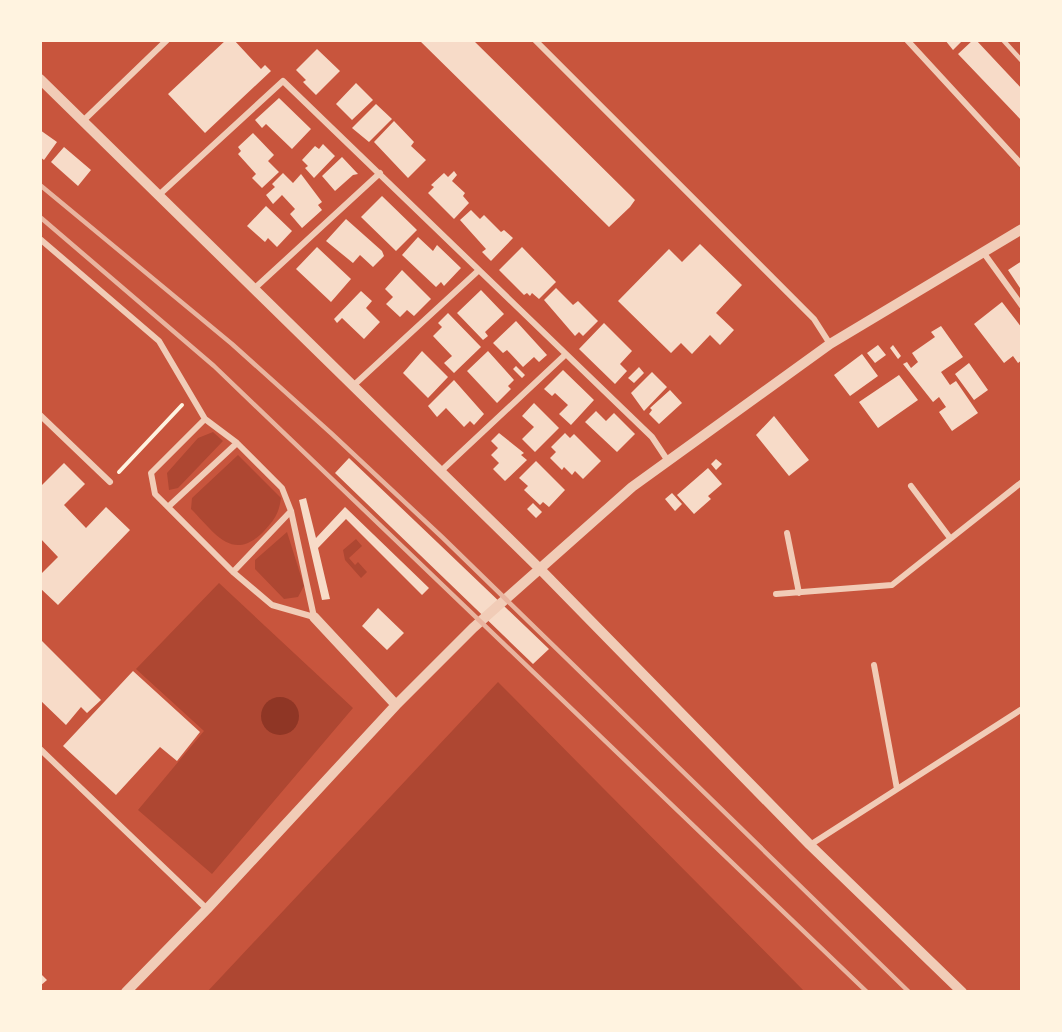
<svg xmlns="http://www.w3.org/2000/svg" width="1062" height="1032" viewBox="0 0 1062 1032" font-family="'Archivo Narrow',sans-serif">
	<rect width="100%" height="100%" fill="#c8553d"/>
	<path fill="#ae4732" d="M213,432L223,441L178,488L169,490L167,473L198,438Z
		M238,455L281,498C279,513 275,519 265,530C233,564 215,533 191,509L192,498Z
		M287,532L304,586L298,597L284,599L255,569V560Z
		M356,539L362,546L349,558L355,565L358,562L367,572L361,578L345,560L343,550Z
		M219,583L353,708L212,874L138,810L204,731L136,669Z
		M498,682L804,991H208Z"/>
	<path fill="#8f3625" d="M261 716a19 19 0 1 1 38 0a19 19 0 1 1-38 0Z"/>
	<path fill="#f7dbc8" d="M226,40H234L261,69L265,65L271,71L205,133L168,94Z
		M419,40H473L635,200L630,207L609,227Z
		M945,40H963L953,50Z
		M973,40H976L1022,89V121L958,54Z
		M317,49L340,71L316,95L303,82L306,80L296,70Z
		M356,83L373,100L352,120L336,104Z
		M279,98L311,129L292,149L266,124L262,128L255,120Z
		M376,104L392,119L369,142L352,128Z
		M394,121L414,142L411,146L426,160L408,178L374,142Z
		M40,130L57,142L44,160L40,157Z
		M253,133L274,155L268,161L279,172L262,188L252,178L256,174L238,154L241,151L238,147Z
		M323,144L335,156L314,178L305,168L308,166L302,160L315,146L319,149Z
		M64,147L91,170L78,186L51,162Z
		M342,157L358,174L353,175L335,191L322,176Z
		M454,171L457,175L452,181L465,193L463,196L469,203L454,219L428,193L434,187L431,185L444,173L448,177Z
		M283,173L293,183L301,174L322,202L318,205L322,210L302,228L290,214L295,209L282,195L273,204L266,195L275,187L272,184Z
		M382,196L417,230L396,251L361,217Z
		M266,206L292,231L277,247L268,238L265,242L247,226Z
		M471,210L480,219L484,215L501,232L504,230L513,238L491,261L482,252L486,249L460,220Z
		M346,219L382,251L384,256L373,267L360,255L353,263L326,241Z
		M418,237L433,251L437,245L461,268L444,286L441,282L436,287L402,255Z
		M700,244L742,285L716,313L734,330L720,345L710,335L692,354L681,343L671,353L618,301L669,249L682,262Z
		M317,247L351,279L331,302L296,269Z
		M522,247L556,282L539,299L532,293L530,296L527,293L524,295L499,270Z
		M1022,261V291L1008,270Z
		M402,270L431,299L414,316L407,310L400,317L386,304L393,297L385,289Z
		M556,288L573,305L578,301L598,321L583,336L579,332L575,336L544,300Z
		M481,290L504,314L485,332L488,336L483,340L457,313Z
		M361,291L372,301L366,308L380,322L364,339L342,318L337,323L334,319Z
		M1002,302L1022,328V360L1018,363L1013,356L1004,363L974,324Z
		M448,313L481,347L454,373L444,363L452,356L433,336L442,327L438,323Z
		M516,321L547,355L539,362L534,357L523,367L507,350L503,353L493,343Z
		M604,323L632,351L620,364L627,371L615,384L579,349Z
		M941,326L963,357L941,372L950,385L956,381L978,413L952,431L939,412L946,407L939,397L933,402L903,364L907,362L911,368L918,362L912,353L935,337L931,332Z
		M878,345L886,355L875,363L867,353Z
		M893,345L901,356L898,359L890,348Z
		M422,351L448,377L428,398L403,373Z
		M488,351L514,380L508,386L511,389L497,403L467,371Z
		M862,354L878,376L850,396L834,375Z
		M969,363L988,390L974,400L955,374Z
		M516,366L525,375L522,378L513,369Z
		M639,367L644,373L634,383L628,378Z
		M563,370L594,400L571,425L559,414L568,405L555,393L552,396L544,389Z
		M652,372L667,387L644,411L631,393Z
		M899,375L918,400L878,428L859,402Z
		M454,380L484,414L474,425L470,421L464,427L446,408L437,417L428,406Z
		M670,390L682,403L659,424L649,414L652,410L650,408Z
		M534,403L559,428L535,452L522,439L534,427L522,416Z
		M596,411L606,421L614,413L635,434L617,452L585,422Z
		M774,416L809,460L789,476L756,435Z
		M499,433L524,453L521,455L527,460L505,481L493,469L499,463L491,455L498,448L491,441Z
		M565,433L570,438L574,434L601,461L583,479L575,471L572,475L564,467L562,470L550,458L556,452L551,447Z
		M349,458L549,649L533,664L335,473Z
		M716,459L722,464L716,470L711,464Z
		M536,461L565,490L549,507L543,502L540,505L524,490L528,486L519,478Z
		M64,463L85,484L64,505L86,528L106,507L130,530L58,605L40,588V575L58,557L40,538V487Z
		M708,468L722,484L708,496L711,499L694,514L677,495Z
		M672,493L682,504L675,511L665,499Z
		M306,498L316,538L345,507L429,588L422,595L346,519L318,548L330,599L322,600L299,500Z
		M533,503L542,512L536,518L527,509Z
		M378,608L404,633L387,650L362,626Z
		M40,639L101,700L87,713L81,707L66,725L40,700Z
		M133,671L200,732L177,761L160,747L116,795L63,746Z
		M40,973L47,980L40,986Z"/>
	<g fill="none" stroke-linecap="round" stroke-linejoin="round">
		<path stroke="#fff3e0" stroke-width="4" d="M119,472L182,405"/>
		<path stroke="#f1ccb7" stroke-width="4.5" d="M1003,40L1022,61"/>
		<path stroke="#f1ccb7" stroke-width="6" d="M535,40L814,319L830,344
			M907,40L1022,165
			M84,120L167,40
			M160,194L283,81L652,437L668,461
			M40,239L159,341L205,419L237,443L282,488L291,511L314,617
			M983,252L1022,306
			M255,288L380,173
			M354,385L479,270
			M40,415L110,482
			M205,419L151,473L155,494L233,572L272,605L314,617
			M441,471L566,354
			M911,486L950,538
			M168,507L237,443
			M787,533L799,593
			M233,572L291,511
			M776,594L892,585L1022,482
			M874,665L897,789
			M40,749L207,909
			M810,845L1022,709"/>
		<path stroke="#f1ccb7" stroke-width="10" d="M40,79L539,568L810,845L962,992
			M314,617L396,705
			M126,992L207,909L396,705L473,628L632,487L830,344L1022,229"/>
		<path stroke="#e9b49f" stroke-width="4.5" d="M40,185L232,344L332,434L442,537L909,992
			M40,217L214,366L867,992"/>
	</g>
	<rect width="1062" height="1032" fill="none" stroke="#fff3e0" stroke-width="84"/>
</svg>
